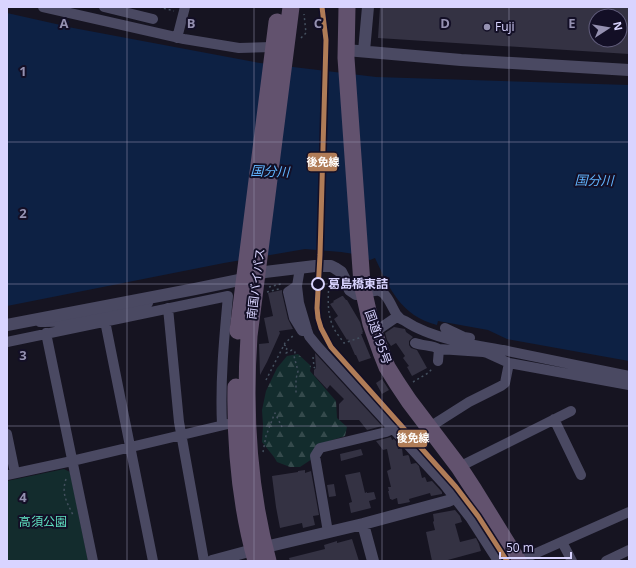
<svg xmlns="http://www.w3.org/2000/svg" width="636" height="568" viewBox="0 0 636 568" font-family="'Open Sans','Noto Sans JP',sans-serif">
	<defs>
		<pattern id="forest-firs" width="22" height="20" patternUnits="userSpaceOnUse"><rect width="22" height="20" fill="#132c2d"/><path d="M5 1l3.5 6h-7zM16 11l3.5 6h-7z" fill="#354a4c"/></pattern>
	</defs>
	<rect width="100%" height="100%" fill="#161421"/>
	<path fill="url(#forest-firs)" d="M298,354L311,366L310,371L336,401L337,418L347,427L345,436L320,444L312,459L300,467H290L277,462L274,457L262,442L263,425L262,410L266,391L277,368L287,356Z"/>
	<path fill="#132c2d" d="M64,469L70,472L88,561H7V481Z"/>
	<path fill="#0d2144" d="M7,13L65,26L66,21H69L68,27L260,63L376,77L629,85V361L507,339L488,330L438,321L437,325C401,316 389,288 375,258L370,260L354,254L341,252L305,249L224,263L7,306Z"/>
	<path fill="#343243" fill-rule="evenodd" d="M380,7H629V54L378,38ZM596,16H620V40H596Z
		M282,290V293L288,319L293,329L279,331L280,333L267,362L260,375L259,344L269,343L264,318L273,316L268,293Z
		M342,296H343L346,300H347L360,322L363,332L362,333L363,334H361L371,358L359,362L356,355H355L348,339L347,340L334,319L338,316L330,304L334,302L333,301Z
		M394,327L405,329L406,332L413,337L409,341V345L411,348L417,350L427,368L412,376L407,367L409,366L403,358L405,356L396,343L391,346L387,340L385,333Z
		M315,353L382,426L367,430L359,420H339V404L344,399L330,385L327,389L314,375V370L316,368Z
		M382,379L389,390L382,394L376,383Z
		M391,437L392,440L394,439L397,442L398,449L402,448L403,456L408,455L409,456L411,464L416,463L419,466L422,478L425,477L427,482L432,481L442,492V494L431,496L430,493L409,499L410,502L400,504H398L397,498L392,500L391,499H390L388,491H389L388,487H391L387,471L391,469L387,449L383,450L376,441Z
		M361,449L363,455L341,461L340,454Z
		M305,470V473L311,471L319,515L313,516L315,525L303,528L302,523L280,528L276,507L272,476L298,472V471Z
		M360,472L365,493L367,492V493L374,492L376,499L369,501L371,508L351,513L349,503L352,502L345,475Z
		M334,484L336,496L329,497L327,485Z
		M455,510L460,516L462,522L455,524L460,542L476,538L479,544L481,551L444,561H432L426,532L435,530L433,522L434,521L433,514Z
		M352,539L359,561H290L289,558L325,549L324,545L337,541V543Z"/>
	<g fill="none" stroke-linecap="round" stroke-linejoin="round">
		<path stroke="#44505f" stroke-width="1.5" stroke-dasharray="2 3" stroke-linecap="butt" d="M159,7L174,11
			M301,38L306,33L304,14
			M329,276C329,292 326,309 332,324C334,331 340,337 344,343L362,337
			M269,287L281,284
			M267,292L279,289
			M284,345L287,346L286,353L292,350L295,352L294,356L298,371L296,379V395
			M313,357L314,367L315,368
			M266,380L285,343L294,335
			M413,382L428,373L433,368
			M263,452L266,436L274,415L275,413L282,427
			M66,479C61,494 67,502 73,515"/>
		<path stroke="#4a4962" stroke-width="10" d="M43,7L184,39L239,48L273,47
			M104,7L153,19
			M177,38L185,7
			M300,268L297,286L299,303L307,330L309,336L318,347L443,483L471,519L498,561
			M297,286L288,292L294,318L302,331L307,330
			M364,293C368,293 375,290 379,291C387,292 393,310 397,315C399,318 402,320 405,321C430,338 473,345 503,350L629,376
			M168,308L179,422L204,561
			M104,316L153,561
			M40,322C76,323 112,312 147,304L148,303
			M445,328L464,337L470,338
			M379,329L398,316
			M46,333L93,561
			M7,342L228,296C224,339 220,382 222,425
			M415,343C423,346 432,345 439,349
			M438,361L439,349L483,352
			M509,363L629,385
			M554,419L581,475
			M428,428L469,402L501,386L505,383L509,363L487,353L483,352V350
			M7,434L15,473
			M459,467L571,411
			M7,475L72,461L228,424
			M328,532L315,456L320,448L386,432L393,429
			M562,542L572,561
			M513,560L523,559L629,512
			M606,561L629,550"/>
		<path stroke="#4a4962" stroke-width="12" d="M346,50L461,60L629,70
			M364,51L368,7
			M7,325L195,289L244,279L265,272L315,266H331L335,268L341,272L350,290L356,294L364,293
			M363,524L373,561
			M212,561L253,550L363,524L448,501L455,498"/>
		<path stroke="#62526e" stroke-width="17" d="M347,7L346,58L362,284L371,324L381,352L387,367L397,383L409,401L459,467L474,490L518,561
			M238,331L277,22
			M236,387C235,446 240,504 256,561
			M268,561C248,488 244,412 249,336L291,7"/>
		<defs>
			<path id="tram-1" d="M322,7L326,40L320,255L317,308L318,318L321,328L331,347L456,487L478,516L507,561"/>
		</defs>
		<use href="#tram-1" stroke="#130f26" stroke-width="8"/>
		<use href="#tram-1" stroke="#b07c57" stroke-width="5"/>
	</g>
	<path fill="none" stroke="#9591b1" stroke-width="1" stroke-opacity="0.55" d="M127,7V561M254,7V561M382,7V561M509,7V561M7,142H629M7,284H629M7,426H629"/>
	<circle fill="#9591b1" stroke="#130f26" stroke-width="1.5" cx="487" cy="27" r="4"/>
	<circle fill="#130f26" stroke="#d9d4ff" stroke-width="2" cx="318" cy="284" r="6"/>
	<g text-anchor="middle" stroke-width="4" stroke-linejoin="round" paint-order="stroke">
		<g font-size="12" fill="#d9d4ff" stroke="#130f26" text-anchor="start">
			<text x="495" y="31">Fuji</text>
		</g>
		<g font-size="12" fill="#d9d4ff" stroke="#130f26">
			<text transform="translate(256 284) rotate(-83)" y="4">南国バイパス</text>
			<text transform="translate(378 337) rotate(71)" y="4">国道195号</text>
		</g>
		<g font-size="12" font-weight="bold" fill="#d9d4ff" stroke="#130f26" text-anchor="start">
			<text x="328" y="288">葛島橋東詰</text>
		</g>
		<g font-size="12" fill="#5fe0c0" stroke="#130f26">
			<text x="43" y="526">高須公園</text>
		</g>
		<g font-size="13" font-style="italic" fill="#62b6ff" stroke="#130f26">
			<text transform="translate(270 171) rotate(2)" y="5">国分川</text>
			<text transform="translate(594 180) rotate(1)" y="5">国分川</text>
		</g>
	</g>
	<g font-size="13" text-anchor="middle" font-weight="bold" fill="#9591b1" stroke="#130f26" stroke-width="4" stroke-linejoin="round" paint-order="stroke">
		<text x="64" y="28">A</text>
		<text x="191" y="28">B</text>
		<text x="318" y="28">C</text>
		<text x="445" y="28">D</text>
		<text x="572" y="28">E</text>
		<text x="23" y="76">1</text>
		<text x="23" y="218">2</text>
		<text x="23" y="360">3</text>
		<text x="23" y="502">4</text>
	</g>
	<g stroke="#130f26" stroke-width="1.5">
		<rect x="307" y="152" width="31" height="20" rx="4" fill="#b07c57"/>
		<rect x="397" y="429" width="31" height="19" rx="4" fill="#b07c57"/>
	</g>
	<g font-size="11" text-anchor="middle" font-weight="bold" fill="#fff">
		<text x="323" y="166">後免線</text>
		<text x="413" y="442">後免線</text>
	</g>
	<rect width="636" height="568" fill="none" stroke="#d9d4ff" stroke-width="16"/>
	<g transform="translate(608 28) rotate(78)"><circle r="19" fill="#130f26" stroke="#625e7d"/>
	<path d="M0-3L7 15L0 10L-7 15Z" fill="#9591b1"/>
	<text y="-6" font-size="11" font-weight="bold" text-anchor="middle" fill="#d9d4ff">N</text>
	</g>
	<path d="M500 552v6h71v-6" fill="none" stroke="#d9d4ff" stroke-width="2"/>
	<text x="506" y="552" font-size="12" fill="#d9d4ff" stroke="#130f26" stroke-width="3" paint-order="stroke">50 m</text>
</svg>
